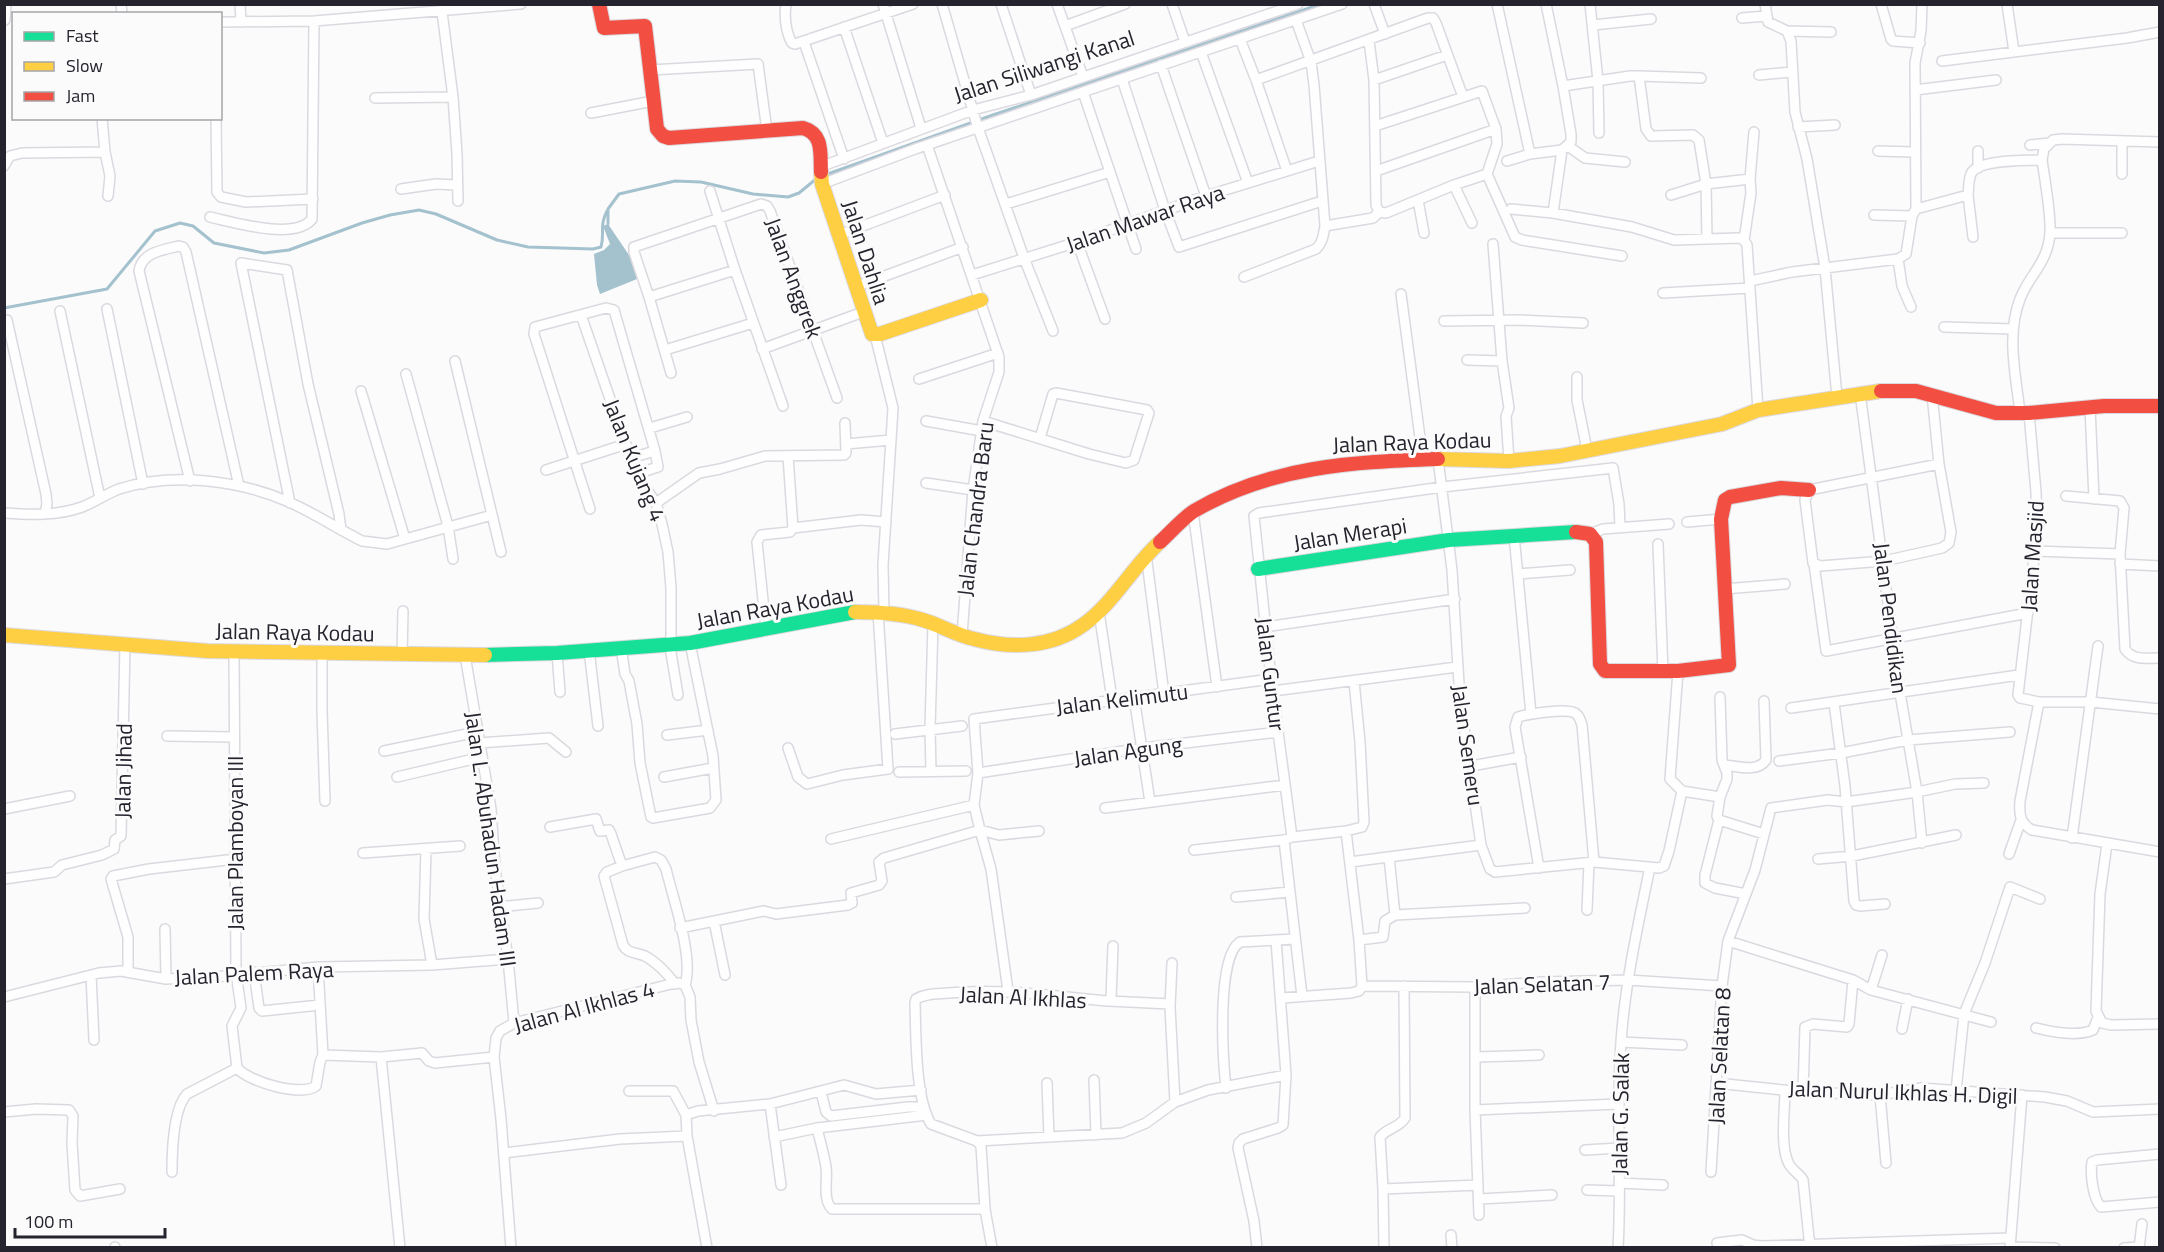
<svg xmlns="http://www.w3.org/2000/svg" width="2164" height="1252" viewBox="0 0 2164 1252" font-family="'Titillium Web',sans-serif">
	<rect width="100%" height="100%" fill="#fbfbfb"/>
	<path fill="#a4c1ce" d="M608,224L633,261L637,279L600,294L597,285L594,254L604,250L610,244L603,226Z"/>
	<g fill="none" stroke-linecap="round" stroke-linejoin="round">
		<path stroke="#a4c1ce" stroke-width="3" d="M825,175L993,115L1321,4
			M608,224V209L619,194L675,181L701,182L753,194L788,197L799,193L816,179
			M4,308L107,289L155,231L180,223L193,226L214,243L264,253L289,250L362,223L390,215L419,210L436,214L497,240L528,247L593,249L601,247C605,233 599,226 607,211"/>
		<defs>
			<path id="street" d="M121,4L122,14
				M240,4L241,22
				M786,4C784,17 786,33 792,43L795,44L913,4
				M883,4L921,128
				M942,4L977,125L1024,258L1053,331
				M1001,4L1031,95
				M1057,4L1083,77
				M1172,4L1185,42
				M1374,4L1385,34
				M1497,4L1530,154
				M1590,4L1598,81L1599,133
				M1765,4L1768,22L1787,31L1791,41L1795,112L1807,159L1825,268L1837,397
				M1881,4L1891,39L1893,41L1920,43
				M2007,4L2014,52
				M442,12L453,97L457,154L458,201
				M1742,18L1766,16
				M5,20L6,4
				M220,22L314,21L521,4
				M1593,25L1651,19
				M1065,26L1125,4
				M844,27L883,143
				M1787,31L1831,32
				M1240,39L1256,80L1287,171
				M1369,41L1374,80L1376,205L1379,212
				M804,42L844,159
				M1201,52L1248,183
				M1942,61L2127,38L2160,32
				M1161,65L1206,196
				M650,70L758,64L767,131
				M1759,75L1792,72
				M1639,76L1701,78
				M1122,79L1165,210L1179,247L1322,201
				M1256,80L1428,18H1433L1436,23L1463,97
				M1374,80L1447,55
				M1563,86L1630,76H1639L1646,129L1651,136L1693,135L1699,140L1706,184L1707,239
				M1915,90L1996,80
				M1083,92L1136,249
				M375,98L453,97
				M591,113L653,101
				M102,118L105,152L110,176L108,196
				M216,118L217,192L221,197L246,202L313,199
				M1375,126L1482,91L1496,129L1497,144L1487,174
				M1798,127L1835,125
				M927,145L999,357V372L983,421L973,490L962,635
				M2030,145L2050,143
				M1568,146L1585,158L1625,162
				M1878,151L1914,152
				M1978,151V168
				M1507,161L1530,154L1562,150L1571,142V134L1563,86L1546,4
				M4,166L10,156L22,153L105,152
				M820,167L973,110L1031,95L1298,4
				M1376,171L1496,129
				M1487,174L1515,237L1522,240L1622,256
				M2122,174V141
				M1750,179L1754,132
				M822,184L915,149L1342,4
				M1454,185L1472,223
				M401,189L436,184L457,185
				M710,191L735,270L783,406
				M1671,195L1706,184L1750,179L1751,193L1744,240
				M1968,195L1973,237
				M1418,200L1424,233
				M1006,204L1110,172
				M1511,209L1553,213L1632,227L1674,240L1739,238L1744,240L1747,245L1758,410
				M1916,209L1915,63L1921,31L1922,4
				M1379,212L1386,213L1454,185L1487,174
				M1553,213L1562,150
				M1874,215L1912,216
				M210,217C233,222 295,241 312,219L314,21
				M1325,226L1373,218L1379,212
				M2050,233H2122
				M839,235L945,195
				M1077,242L1105,319
				M1493,244L1502,361L1509,408L1506,416L1509,461
				M1898,259L1902,286L1911,307
				M972,275L1077,242L1206,196L1319,161
				M1244,277L1316,249C1323,242 1323,236 1325,226L1314,85L1311,62L1296,20
				M1750,281L1792,272L1898,259L1906,254L1912,216L1916,209L1968,195C1969,188 1968,178 1972,172C1982,159 2026,161 2042,160
				M855,287L963,247
				M1663,293L1750,288
				M1401,294L1423,460
				M649,297L735,270
				M107,309L143,484
				M60,311L100,498
				M581,315L636,474L656,503L662,524L668,552L671,588V653L678,695
				M7,320L46,494L47,504L45,514
				M1444,321L1518,320L1583,323
				M1944,327L2013,329
				M875,335L893,408L883,565L884,612
				M762,349L863,312
				M665,350L753,323
				M1467,360L1502,361
				M455,361L501,552
				M671,373L649,297L634,252V247L761,204L767,206L770,211L837,398
				M406,374L448,526L453,559
				M1577,377V400L1587,450
				M919,379L998,353
				M361,391L405,539
				M1860,393L1900,693L1917,792L1922,843
				M1932,394L1939,464L1951,532L1949,543L1942,548L1884,561L1820,566L1813,563L1805,500L1809,490L1939,464
				M2090,407L2094,499
				M2020,413C2016,376 2006,335 2020,299C2029,275 2048,263 2050,233C2051,212 2045,182 2042,160L2044,149L2053,140L2062,139L2160,142
				M2029,413L2036,492L2037,532L2018,695L2020,698L2039,702H2091L2160,709
				M926,421L982,431
				M983,421L1089,454L1126,463L1134,460L1149,413L1147,410L1056,393L1053,394L1040,438
				M650,428L687,417
				M846,444L891,440
				M1438,459L1452,570L1460,700L1481,845L1490,869L1495,872L1594,862L1659,868L1664,866L1669,851L1682,791
				M546,470L626,444
				M636,474L658,467L655,451
				M190,481L139,271C142,252 163,250 179,246L183,247L186,252L239,486
				M926,483L973,490
				M2066,496L2120,501L2124,508L2120,554
				M290,503L241,263L287,270L308,384L339,514L341,530
				M656,503L699,473L720,469L765,456L844,455L846,453L845,423
				M590,509L534,334L535,327L606,308L614,310L655,451L631,458
				M1193,512L1217,687
				M5,513C31,515 57,516 82,507C95,502 106,494 119,489C173,472 239,480 289,502C314,513 338,529 362,541L387,544L492,515
				M1687,522L1721,519
				M793,528L861,520L886,522
				M1590,534L1603,529L1669,524
				M1514,535L1531,714
				M1658,544L1663,672
				M2035,551L2120,554L2125,649C2133,661 2146,658 2160,658
				M1146,554L1164,694
				M1814,564L1826,651L2028,613
				M2120,564L2160,566
				M1518,574L1570,570
				M1724,589L1785,584
				M1099,612L1112,699
				M1265,627L1455,599
				M766,629L757,542L761,535L790,532L793,528L788,456
				M621,647L625,674L629,681L637,724L640,763L651,817L653,818L710,808L716,800L713,756L690,643
				M589,650L598,726
				M234,652L236,973L241,1008L232,1026L237,1068
				M322,653V711L325,801
				M557,653L560,692
				M402,655L403,611
				M465,655L491,809L495,868L508,959L514,1023
				M1678,671L1670,779L1682,791
				M1273,691L1457,667
				M1134,697L1150,802
				M1720,697L1722,760L1727,773V779L1720,797
				M2039,702L2020,801C2019,815 2020,823 2032,830L2160,852
				M1834,703L1845,786L1854,901L1856,905L1860,906L1885,904
				M1791,708L2019,675
				M895,734L962,726
				M667,735L708,730
				M167,736L234,737
				M479,743L549,738L566,752
				M788,748L798,777L807,784L843,775L888,769L878,612
				M384,751L477,732
				M1779,761L1841,753L1908,740L2010,732
				M1724,765C1738,766 1757,773 1766,760L1764,701
				M1471,766L1521,757
				M931,771L930,728L933,624
				M899,772L966,771
				M978,773L1143,748L1278,732
				M397,777L482,757
				M664,777L713,768
				M1682,791L1720,797L1717,816L1719,820L1764,834
				M1105,808L1285,785
				M4,809L70,796
				M1719,820L1705,875V883L1715,888L1746,894
				M550,827L596,819L600,831L609,830L611,834L622,866L655,857L661,860L666,869C673,899 694,957 685,985
				M1039,831L999,835L980,830L974,805L978,773L974,719L1271,679
				M1346,831L1359,940L1362,986
				M1292,837L1271,679L1254,516L1259,513L1442,487L1613,468L1619,504L1620,527
				M2072,838L2098,646
				M831,839L974,805
				M1284,840L1302,996
				M2107,844L2100,894L2096,1011L2102,1023L2111,1025L2160,1024
				M426,849L424,919L432,965
				M1194,850L1284,840L1292,837L1346,831L1362,827L1364,822L1360,742L1354,681
				M363,853L460,846
				M2009,854L2021,820
				M1389,857L1395,915
				M1818,859L1852,856L1956,835
				M1350,862L1481,845
				M622,866L607,872L604,876L623,945C628,954 636,952 645,956C656,962 668,974 675,984
				M1539,868L1515,727L1518,717C1528,714 1566,708 1575,713C1580,716 1580,720 1582,725L1594,862
				M4,879L54,872L62,865L102,855L114,849L115,840L121,836L125,645
				M1236,897L1290,892
				M499,907L538,903
				M1587,910L1589,863
				M714,921L725,975
				M680,928L764,911L776,914L848,905L852,903L851,893L879,885L882,881L879,862L884,858L980,830L991,869L1008,991
				M165,929L166,979
				M1359,940L1383,937L1385,921L1395,915L1525,908
				M1728,941L1853,980L1871,990L1991,1022
				M1172,963L1170,1007L1175,1102
				M128,972V937L111,879L113,876L149,869L236,859
				M254,972L259,1008L262,1011L320,1005
				M91,975L94,1040
				M1362,986L1475,987L1540,982L1628,980L1722,986
				M1475,987V1110L1479,1215
				M1871,990L1882,955
				M4,997L99,973L121,971L166,979L215,977L318,967L432,965L508,959
				M1281,998L1351,993L1359,991L1362,986
				M1109,1001L1170,1004
				M2036,1028C2052,1032 2077,1037 2093,1030L2098,1017
				M1902,1029L1908,999
				M1621,1042L1682,1045
				M323,1055L381,1057L422,1053L429,1061L435,1063L494,1057
				M381,1057L400,1248
				M1476,1057L1539,1055
				M237,1068C249,1082 301,1097 316,1086L320,1062L323,1055L318,967
				M1094,1080L1096,1135
				M1047,1083L1049,1137
				M1716,1083L1803,1092L1880,1095L1921,1088L2045,1097L2067,1101L2093,1112L2160,1109
				M1226,1088C1223,1061 1216,957 1240,942L1295,939
				M1785,1090C1785,1109 1780,1144 1788,1162C1791,1170 1799,1173 1803,1180L1810,1248
				M629,1091H673L686,1115
				M1956,1091L1964,1014L1985,963L2010,887L2040,899
				M821,1092L826,1112L831,1116L908,1107H924
				M1803,1092L1805,1027L1813,1024L1847,1027L1849,1024L1853,980
				M1880,1095L1886,1163
				M770,1104L781,1185
				M1475,1110L1618,1104
				M4,1112L36,1109L69,1110L73,1116L72,1143L75,1190L80,1196L120,1189
				M817,1128L927,1115
				M774,1137L817,1128C820,1141 824,1154 826,1167C828,1180 822,1199 832,1209H985
				M977,1141L1122,1133L1146,1123L1175,1102L1208,1090L1286,1075
				M1585,1150L1619,1148
				M504,1153L620,1139L687,1136
				M2160,1154L2097,1160L2092,1162C2090,1174 2093,1199 2101,1207L2160,1202
				M172,1172C172,1151 173,1109 187,1094L237,1068
				M1711,1172L1722,986L1728,941L1755,870L1771,808L1828,800L1846,802L1917,792L1955,784L1984,783
				M1619,1183L1663,1185
				M1383,1189L1478,1185
				M1587,1190L1619,1191
				M1479,1199L1552,1195
				M1451,1235L1452,1248
				M1717,1243L1742,1240L1753,1245L1761,1246L2010,1238
				M115,1247V1248
				M2010,1247L2055,1248
				M511,1248L501,1119L494,1057L496,1038L500,1031L514,1023L671,984L679,983L685,985L690,997L691,1020L699,1062L714,1111
				M707,1248L687,1136L686,1115L698,1111L770,1104L844,1085L876,1094L921,1090
				M992,1248L985,1209L981,1146L977,1141L931,1124C915,1098 916,1035 915,1003L916,999C926,993 938,994 948,993C1002,988 1054,996 1107,1001L1111,998L1113,946
				M1257,1248L1254,1221L1238,1148L1239,1143L1243,1139L1278,1128L1283,1125L1286,1075L1276,940
				M1384,1248L1383,1189L1380,1137C1387,1128 1399,1128 1405,1118L1404,986
				M1618,1248C1622,1179 1616,1111 1621,1042C1625,983 1638,925 1650,867
				M2010,1248L2022,1095
				M2124,1248L2139,1247
				M2139,1248L2142,1224"/>
			<path id="fast" d="M1258,569L1449,540L1576,532
				M485,655L557,653L690,643L855,612"/>
			<path id="slow" d="M821,172L822,184L872,334H880L981,300
				M1438,459L1509,461L1560,456L1722,424L1758,410L1881,391
				M855,612C877,612 901,613 923,620C940,625 956,635 974,639C1011,649 1051,648 1083,625C1114,603 1132,567 1160,542
				M4,635L208,651L485,655"/>
			<path id="jam" d="M599,4L604,28L645,26L657,129L663,136L669,138L803,128C824,134 820,154 821,172
				M1881,391H1916L1996,413H2029L2104,406H2160
				M1576,532L1590,534L1596,542L1600,664L1605,671H1678L1729,665L1721,519L1725,500L1730,497L1781,488L1809,490
				M1160,542C1171,532 1182,519 1194,511C1271,466 1352,462 1438,459"/>
		</defs>
		<use href="#street" stroke="#dbd9df" stroke-width="12"/>
		<use href="#fast" stroke="#dbd9df" stroke-width="16"/>
		<use href="#slow" stroke="#dbd9df" stroke-width="16"/>
		<use href="#jam" stroke="#dbd9df" stroke-width="16"/>
		<use href="#street" stroke="#fefefe" stroke-width="9"/>
		<use href="#fast" stroke="#16e098" stroke-width="14"/>
		<use href="#slow" stroke="#ffcf43" stroke-width="14"/>
		<use href="#jam" stroke="#f24e42" stroke-width="14"/>
	</g>
	<g text-anchor="middle" stroke-width="6" stroke-linejoin="round" paint-order="stroke">
		<g font-size="22" fill="#25232d" stroke="#fbfbfb">
			<text transform="translate(1044 66) rotate(-18)" y="8">Jalan Siliwangi Kanal</text>
			<text transform="translate(1145 218) rotate(-19)" y="8">Jalan Mawar Raya</text>
			<text transform="translate(866 252) rotate(72)" y="8">Jalan Dahlia</text>
			<text transform="translate(794 278) rotate(70)" y="8">Jalan Anggrek</text>
			<text transform="translate(1412 442) rotate(-2)" y="8">Jalan Raya Kodau</text>
			<text transform="translate(635 460) rotate(68)" y="8">Jalan Kujang 4</text>
			<text transform="translate(975 509) rotate(-83)" y="8">Jalan Chandra Baru</text>
			<text transform="translate(1350 534) rotate(-9)" y="8">Jalan Merapi</text>
			<text transform="translate(2032 556) rotate(-86)" y="8">Jalan Masjid</text>
			<text transform="translate(775 607) rotate(-10)" y="8">Jalan Raya Kodau</text>
			<text transform="translate(1891 618) rotate(83)" y="8">Jalan Pendidikan</text>
			<text transform="translate(295 632) rotate(1)" y="8">Jalan Raya Kodau</text>
			<text transform="translate(1271 674) rotate(83)" y="8">Jalan Guntur</text>
			<text transform="translate(1122 699) rotate(-7)" y="8">Jalan Kelimutu</text>
			<text transform="translate(1468 745) rotate(82)" y="8">Jalan Semeru</text>
			<text transform="translate(1128 751) rotate(-8)" y="8">Jalan Agung</text>
			<text transform="translate(123 771) rotate(-89)" y="8">Jalan Jihad</text>
			<text transform="translate(491 839) rotate(82)" y="8">Jalan L. Abuhadun Hadam III</text>
			<text transform="translate(235 843) rotate(-90)" y="8">Jalan Plamboyan III</text>
			<text transform="translate(254 973) rotate(-3)" y="8">Jalan Palem Raya</text>
			<text transform="translate(1542 984) rotate(-2)" y="8">Jalan Selatan 7</text>
			<text transform="translate(1023 997) rotate(3)" y="8">Jalan Al Ikhlas</text>
			<text transform="translate(584 1007) rotate(-15)" y="8">Jalan Al Ikhlas 4</text>
			<text transform="translate(1719 1056) rotate(-87)" y="8">Jalan Selatan 8</text>
			<text transform="translate(1903 1092) rotate(2)" y="8">Jalan Nurul Ikhlas H. Digil</text>
			<text transform="translate(1620 1114) rotate(-89)" y="8">Jalan G. Salak</text>
		</g>
	</g>
	<rect width="2164" height="1252" fill="none" stroke="#25232d" stroke-width="12"/>
	<rect x="12" y="12" width="210" height="108" fill="#fbfbfb" stroke="#a5a5a9" stroke-width="1.5"/>
	<rect x="24" y="32" width="30" height="9" fill="#16e098" stroke="#a5a5a9" stroke-width="1.5"/>
	<text x="66" y="42" font-size="18" fill="#25232d">Fast</text>
	<rect x="24" y="62" width="30" height="9" fill="#ffcf43" stroke="#a5a5a9" stroke-width="1.5"/>
	<text x="66" y="72" font-size="18" fill="#25232d">Slow</text>
	<rect x="24" y="92" width="30" height="9" fill="#f24e42" stroke="#a5a5a9" stroke-width="1.5"/>
	<text x="66" y="102" font-size="18" fill="#25232d">Jam</text>
	<path d="M15 1228v9h150v-9" fill="none" stroke="#25232d" stroke-width="3"/>
	<text x="24" y="1228" font-size="18" fill="#25232d" stroke="#fbfbfb" stroke-width="4.5" paint-order="stroke">100 m</text>
</svg>
